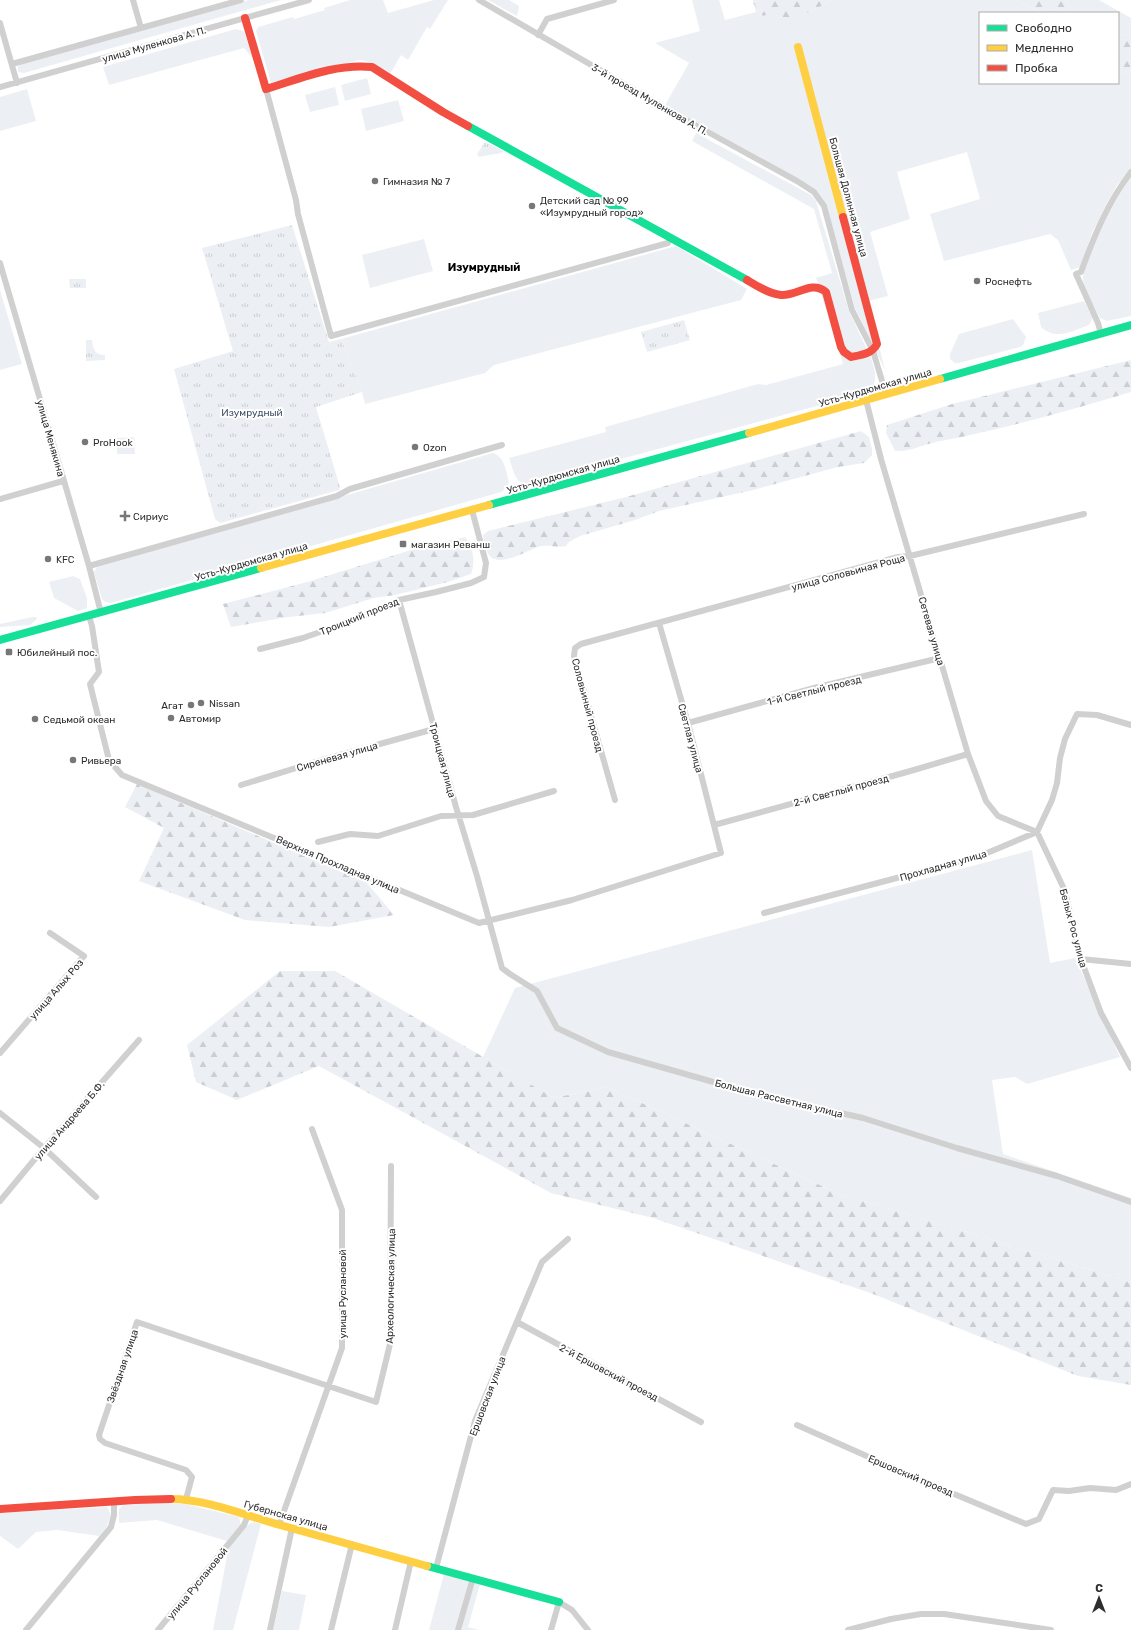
<svg xmlns="http://www.w3.org/2000/svg" width="1131" height="1630" viewBox="0 0 1131 1630" font-family="Rubik,sans-serif">
	<defs>
		<pattern id="forest-firs" width="22" height="20" patternUnits="userSpaceOnUse"><rect width="22" height="20" fill="#ecf0f4"/><path d="M5 1l3.5 6h-7zM16 11l3.5 6h-7z" fill="#cbced2"/></pattern>
		<pattern id="park-tufts" width="24" height="20" patternUnits="userSpaceOnUse"><rect width="24" height="20" fill="#ecf0f4"/><path d="M3 7l-1-3M5 7V3M7 7l1-3M15 17l-1-3M17 17v-4M19 17l1-3" fill="none" stroke="#cbced2"/></pattern>
	</defs>
	<rect width="100%" height="100%" fill="#fff"/>
	<path fill="#ecf0f4" d="M249,0H281L24,73L18,72V66L21,64Z
		M350,0H383L388,13L434,0H448L430,29L427,27L408,60L401,55L390,74C379,67 370,60 358,60L271,83L256,31L258,27L293,17L294,19L325,10L324,8Z
		M488,0H509L519,6L517,16Z
		M692,0H719L725,20L756,12L753,0H758L754,3L773,12L780,18H797L833,0H1015L1042,13H980V83H1118V74L1131,70V168L1117,185L1106,205L1092,233L1080,267L1071,270L1058,240L1050,234L944,261L930,214L980,199L967,152L897,172L910,219L870,232L888,296L868,301L885,370L855,308L826,205C820,192 809,186 798,178L665,105L689,63L655,43L700,31Z
		M1066,0H1099L1131,18V37L1118,33V13H1072Z
		M236,29L243,31L245,34L253,59L244,48L109,85L103,67Z
		M367,78L371,94L345,101L341,85Z
		M335,87L339,105L310,112L305,95Z
		M27,89L36,121L0,131V97Z
		M398,100L404,121L366,131L361,109Z
		M696,133L811,195L816,201L849,311L871,358L875,372V381L872,387L865,393L525,485C514,480 513,469 509,458L606,432L605,427L758,384L766,385L843,364L816,278L832,273L814,209L692,141Z
		M1131,177V316L1107,321L1100,318C1095,308 1085,292 1083,281C1081,260 1118,195 1131,177Z
		M424,239L433,271L370,288L362,255Z
		M676,246L747,289L741,300L494,365L485,373L365,404L362,392L341,339Z
		M0,290L22,364L0,370Z
		M1084,301L1093,318L1089,325C1072,331 1056,341 1041,327L1038,313Z
		M1013,319L1026,337L1023,345L1020,347L959,363H955L950,359V354L959,334Z
		M493,453C505,457 506,471 509,482L506,488L501,492L111,603L105,602L102,599L94,572L97,567Z
		M73,576L80,579L87,598V608L78,611L54,598L49,582Z
		M32,617H36L37,619L30,625L0,627V624Z
		M1032,850L1050,963L1075,958L1120,1057L1027,1084L1015,1077L992,1080L1003,1154L1131,1198V1282L837,1193L607,1087L554,1098L483,1057L515,988Z
		M164,1503L185,1504L239,1517L241,1525L227,1541L157,1520L119,1523V1509L123,1505Z
		M107,1507L111,1515L107,1526L99,1536L58,1530L36,1532L18,1549L0,1536V1513Z
		M254,1522L261,1524L233,1630H213L228,1551C232,1542 243,1525 254,1522Z
		M444,1574L480,1584L468,1627L479,1630H429Z
		M282,1591L306,1595L299,1630H273Z"/>
	<path fill="url(#forest-firs)" d="M758,0H833L797,18H780L773,12L763,16L753,3Z
		M1015,0H1066L1072,13H1042Z
		M1118,33L1131,37V70L1118,74Z
		M1131,360V392C1067,411 1002,430 936,442C922,445 910,452 895,451L886,433L887,425L952,404Z
		M861,431L869,437L872,449V455L864,463L838,467L753,490L659,511L635,520L580,536L569,542L566,546C557,548 547,544 538,547C526,551 496,570 488,553C485,548 484,541 483,535L488,531L626,497Z
		M465,537C473,549 476,560 471,574L448,582L395,595L374,598L325,613L289,617L231,627L223,604L307,582L421,547Z
		M137,784L367,883L394,915L329,927L245,920L139,881L164,828L125,807Z
		M280,971H335L554,1098L607,1087L837,1193L1131,1282V1385L1078,1376L873,1294L653,1218L551,1193L319,1066L237,1100L196,1082L187,1045Z"/>
	<path fill="url(#park-tufts)" d="M485,142L505,152L479,157L477,154Z
		M292,225L329,342L341,339L362,392L316,407L340,487L339,490L220,523L215,519L174,369L233,351L202,248Z
		M69,279H86V288H70Z
		M684,320L690,340L647,352L641,332Z
		M86,340H92C93,349 95,355 105,355V360L86,361Z
		M134,437L135,454H117V438Z"/>
	<g fill="none" stroke-linecap="round" stroke-linejoin="round">
		<path stroke="#d0d0d0" stroke-width="6" d="M133,0L141,28
			M479,0L688,121L797,181L814,192L824,206L852,310L873,351L886,394
			M0,23L17,83
			M538,35L547,19L614,0
			M12,64L241,0
			M0,87L309,0
			M266,89L296,200L298,214L331,336L668,243L670,238
			M0,263L89,566L101,613
			M1101,334L1098,323L1076,274L1081,272C1094,236 1108,202 1131,172
			M866,400L881,459L968,754L986,801L998,816L1037,832L1065,891L1079,954L1101,1013L1131,1068
			M0,499L63,481
			M89,566L337,496L350,489L502,445
			M399,600L456,807L477,876L502,968L510,974L537,991L557,1028L608,1052L759,1095L863,1118L957,1148L1057,1176L1131,1202
			M89,616L92,626L99,672L90,684L109,760L122,775L479,923L572,900L721,853L688,723L659,623
			M260,649L303,638L337,626L379,610L399,600L436,592L471,583L484,577L486,563L472,510
			M688,723L814,688L940,658
			M241,785L322,760L434,729
			M615,800L574,656L575,648L581,644L898,557L910,556L1084,514
			M714,825L907,772L968,754
			M318,842L350,834L378,836L441,816L473,815L554,791
			M764,913L980,856L1037,832L1052,800L1057,783L1060,758L1065,739L1077,714L1097,715L1131,725
			M1081,959L1131,964
			M0,1053L84,956L50,933
			M0,1113L44,1148L96,1197
			M0,1201L44,1148L139,1040
			M517,1322L701,1422
			M797,1425L916,1478L1026,1524L1039,1519L1053,1490L1069,1491L1090,1488L1116,1490L1131,1484
			M186,1499L192,1477L186,1470L105,1443L100,1439L99,1435L137,1322L376,1402L390,1344L391,1166
			M279,1525L342,1348V1210L312,1129
			M436,1568L475,1421L542,1262L568,1239
			M26,1630L111,1527L114,1515V1501
			M158,1630L222,1552L244,1525L248,1515
			M270,1630L292,1528
			M331,1630L352,1544
			M395,1630L411,1561
			M458,1630L473,1578
			M551,1630L559,1602L572,1610L588,1630
			M848,1630L891,1619L921,1614H944L1051,1630"/>
		<path stroke="#16e098" stroke-width="8" d="M468,126L747,280
			M940,379L1131,325
			M489,505L749,433
			M0,640L261,568
			M427,1566L559,1602"/>
		<path stroke="#ffcf43" stroke-width="8" d="M798,47L843,217
			M749,433L940,379
			M261,568L489,505
			M171,1499C206,1499 247,1516 280,1525C329,1539 378,1552 427,1566"/>
		<path stroke="#f24e42" stroke-width="8" d="M245,18L266,89C299,79 336,63 372,67L443,112L468,126
			M747,280C757,286 769,294 781,295C798,296 811,280 826,292L841,347L844,352L851,357C861,355 872,354 877,344L843,217
			M0,1509L135,1500L171,1499"/>
	</g>
	<g fill="#777" stroke="#fff" stroke-width="1.5">
		<circle cx="375" cy="181" r="4"/>
		<circle cx="532" cy="206" r="4"/>
		<circle cx="977" cy="281" r="4"/>
		<circle cx="85" cy="442" r="4"/>
		<circle cx="415" cy="447" r="4"/>
		<path d="M123 510h4v4h4v4h-4v4h-4v-4h-4v-4h4z"/>
		<rect x="399" y="540" width="8" height="8" rx="2"/>
		<circle cx="48" cy="559" r="4"/>
		<rect x="5" y="648" width="8" height="8" rx="2"/>
		<circle cx="201" cy="703" r="4"/>
		<circle cx="191" cy="705" r="4"/>
		<circle cx="171" cy="718" r="4"/>
		<circle cx="35" cy="719" r="4"/>
		<circle cx="73" cy="760" r="4"/>
	</g>
	<g text-anchor="middle" stroke-width="4" stroke-linejoin="round" paint-order="stroke">
		<g font-size="10" fill="#2e2e2e" stroke="#fff">
			<text transform="translate(154 44) rotate(-16)" y="4">улица Муленкова А. П.</text>
			<text transform="translate(650 99) rotate(30)" y="4">3-й проезд Муленкова А. П.</text>
			<text transform="translate(849 197) rotate(75)" y="4">Большая Долинная улица</text>
			<text transform="translate(875 387) rotate(-16)" y="4">Усть-Курдюмская улица</text>
			<text transform="translate(51 438) rotate(74)" y="4">улица Менякина</text>
			<text transform="translate(563 474) rotate(-16)" y="4">Усть-Курдюмская улица</text>
			<text transform="translate(251 561) rotate(-16)" y="4">Усть-Курдюмская улица</text>
			<text transform="translate(848 572) rotate(-15)" y="4">улица Соловьиная Роща</text>
			<text transform="translate(359 616) rotate(-22)" y="4">Троицкий проезд</text>
			<text transform="translate(932 631) rotate(74)" y="4">Сетевая улица</text>
			<text transform="translate(814 690) rotate(-14)" y="4">1-й Светлый проезд</text>
			<text transform="translate(588 705) rotate(75)" y="4">Соловьиный проезд</text>
			<text transform="translate(691 738) rotate(75)" y="4">Светлая улица</text>
			<text transform="translate(337 756) rotate(-16)" y="4">Сиреневая улица</text>
			<text transform="translate(443 760) rotate(75)" y="4">Троицкая улица</text>
			<text transform="translate(841 790) rotate(-15)" y="4">2-й Светлый проезд</text>
			<text transform="translate(338 864) rotate(23)" y="4">Верхняя Прохладная улица</text>
			<text transform="translate(943 865) rotate(-16)" y="4">Прохладная улица</text>
			<text transform="translate(1074 928) rotate(75)" y="4">Белых Рос улица</text>
			<text transform="translate(56 989) rotate(-49)" y="4">улица Алых Роз</text>
			<text transform="translate(779 1098) rotate(14)" y="4">Большая Рассветная улица</text>
			<text transform="translate(69 1120) rotate(-49)" y="4">улица Андреева Б.Ф.</text>
			<text transform="translate(390 1286) rotate(-89)" y="4">Археологическая улица</text>
			<text transform="translate(342 1294) rotate(-90)" y="4">улица Руслановой</text>
			<text transform="translate(122 1366) rotate(-71)" y="4">Звёздная улица</text>
			<text transform="translate(609 1372) rotate(28)" y="4">2-й Ершовский проезд</text>
			<text transform="translate(487 1396) rotate(-69)" y="4">Ершовская улица</text>
			<text transform="translate(911 1475) rotate(23)" y="4">Ершовский проезд</text>
			<text transform="translate(286 1515) rotate(16)" y="4">Губернская улица</text>
			<text transform="translate(197 1583) rotate(-51)" y="4">улица Руслановой</text>
		</g>
		<g font-size="10" fill="#2e2e2e" stroke="#fff" text-anchor="start">
			<text x="383" y="185">Гимназия № 7</text>
			<text x="540" y="204">Детский сад № 99<tspan x="540" dy="12">«Изумрудный город»</tspan></text>
			<text x="985" y="285">Роснефть</text>
			<text x="93" y="446">ProHook</text>
			<text x="423" y="451">Ozon</text>
			<text x="133" y="520">Сириус</text>
			<text x="411" y="548">магазин Реванш</text>
			<text x="56" y="563">KFC</text>
			<text x="17" y="656">Юбилейный пос.</text>
			<text x="209" y="707">Nissan</text>
			<text x="183" y="709" text-anchor="end">Агат</text>
			<text x="179" y="722">Автомир</text>
			<text x="43" y="723">Седьмой океан</text>
			<text x="81" y="764">Ривьера</text>
		</g>
		<g font-size="10" fill="#3e5067" stroke="#fff">
			<text x="252" y="416">Изумрудный</text>
		</g>
		<g font-size="11" font-weight="bold" fill="#000" stroke="#fff">
			<text x="484" y="271">Изумрудный</text>
		</g>
	</g>
	<rect x="979" y="12" width="140" height="72" fill="#ffffff" stroke="#ababab"/>
	<rect x="987" y="25" width="20" height="6" fill="#16e098" stroke="#ababab"/>
	<text x="1015" y="32" font-size="12" fill="#2e2e2e">Свободно</text>
	<rect x="987" y="45" width="20" height="6" fill="#ffcf43" stroke="#ababab"/>
	<text x="1015" y="52" font-size="12" fill="#2e2e2e">Медленно</text>
	<rect x="987" y="65" width="20" height="6" fill="#f24e42" stroke="#ababab"/>
	<text x="1015" y="72" font-size="12" fill="#2e2e2e">Пробка</text>
	<g transform="translate(1099 1598)" stroke="#ffffff" stroke-width="3" paint-order="stroke">
	<path d="M0-3L7 15L0 10L-7 15Z" fill="#2e2e2e"/>
	<text y="-6" font-size="11" font-weight="bold" text-anchor="middle" fill="#2e2e2e">С</text>
	</g>
</svg>
